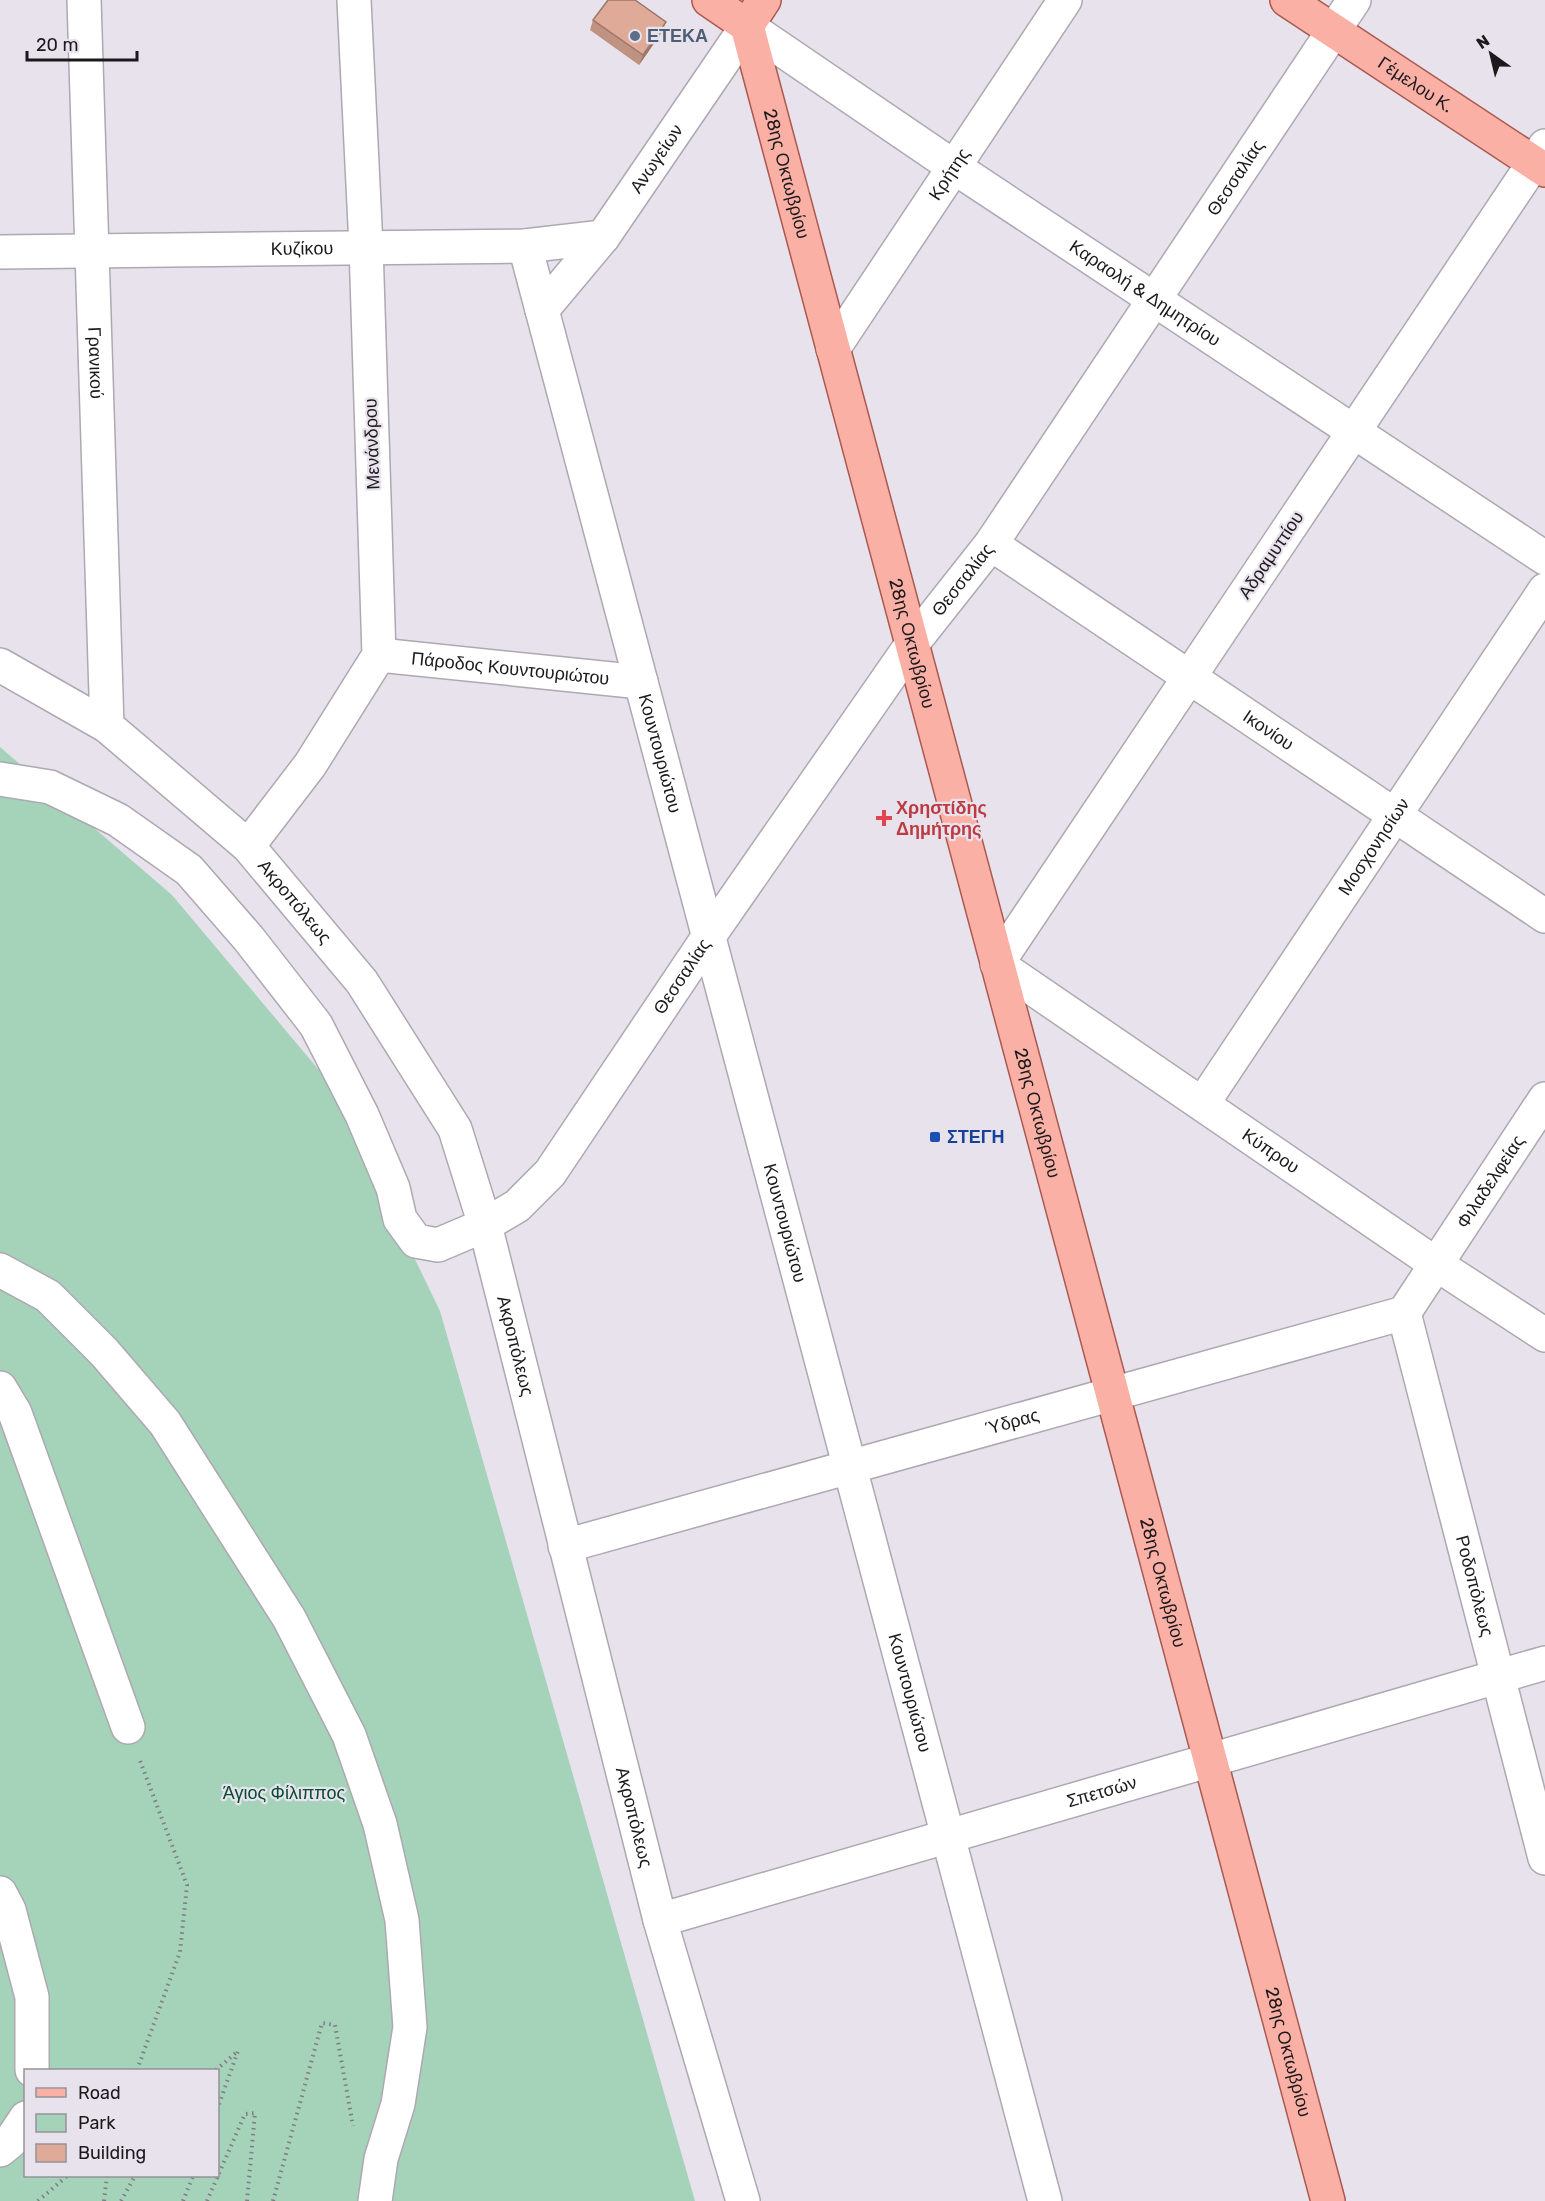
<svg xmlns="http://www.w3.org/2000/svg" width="1545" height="2201" viewBox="0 0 1545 2201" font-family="Rubik,sans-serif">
	<rect width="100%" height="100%" fill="#e8e2ec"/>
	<path fill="#a4d3ba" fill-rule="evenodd" d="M0,747L172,895L329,1082L440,1311L695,2201H0ZM26,2070H218V2176H26Z"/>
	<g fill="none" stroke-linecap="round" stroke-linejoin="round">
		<defs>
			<g id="minor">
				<path id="s1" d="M84,0L107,726"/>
				<path id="s2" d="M1545,146L997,964L1436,1264L1545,1335"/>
				<path id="s3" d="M525,246L1045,2201"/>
				<path id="s4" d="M0,252L525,246L603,237"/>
				<path id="s5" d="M542,310L603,237L747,26L954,167L1545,558"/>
				<path id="s6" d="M833,349L1065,0"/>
				<path id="s7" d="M991,544L1545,916"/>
				<path id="s8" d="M379,655L641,682"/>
				<path id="s9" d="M0,665L107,726L248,846L362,982L455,1129L485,1225L660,1920L743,2201"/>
				<path id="s10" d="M0,779L50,787L118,820L189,870L249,939L316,1025L362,1115L393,1188L400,1219L416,1241L438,1245L485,1225L517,1206L550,1173L709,936L912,644L991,544L1354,0"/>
				<path d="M248,846L310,765L379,655L366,246L354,0"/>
				<path id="s11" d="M1203,1103L1545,590"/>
				<path d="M0,1270L48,1296L104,1352L165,1423L289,1618L349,1735L380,1824L402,1920L410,2027L398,2104L381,2159L375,2201"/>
				<path id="s12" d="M1404,1313L1545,1858"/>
				<path d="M0,1388L15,1413L128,1727"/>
				<path id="s13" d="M565,1546L1404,1313L1545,1099"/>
				<path d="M0,1893L9,1910L32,1997V2070"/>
				<path id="s14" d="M660,1920L1545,1663"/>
				<path d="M0,2150L10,2142L26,2118"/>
			</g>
			<g id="major">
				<path d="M709,0L747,26"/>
				<path id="s15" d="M1287,0L1545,170"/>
				<path id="s16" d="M747,26L1328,2201"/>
				<path d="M747,26L764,0"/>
			</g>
		</defs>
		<use href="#minor" stroke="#ada8b1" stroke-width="36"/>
		<use href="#major" stroke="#ab594f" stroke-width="36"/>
		<path stroke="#807c83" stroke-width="4" stroke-dasharray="1.5 4.5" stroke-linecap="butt" d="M137,2070L180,1952L187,1885L139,1758
			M216,2070L238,2051L218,2107
			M38,2201L67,2176
			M104,2201L107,2176
			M121,2201L135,2176
			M183,2201L193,2176
			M207,2201L245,2114L255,2113L247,2201
			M273,2201L322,2023L335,2025L353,2126"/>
		<use href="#minor" stroke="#fff" stroke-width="33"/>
		<use href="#major" stroke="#fbb0a6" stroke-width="33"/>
	</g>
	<path fill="#c09282" d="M593,20L662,32L639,65L590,30Z"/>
	<path fill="#9c776a" d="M666,22L662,32L639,65L643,55Z"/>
	<path fill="#dfaa97" stroke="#9c776a" stroke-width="1.5" d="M608,0H635L666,22L643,55L593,20Z"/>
	<circle fill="#5c6f8a" stroke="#e8e2ec" stroke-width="2" cx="635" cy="36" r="6"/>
	<path fill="#e0444e" stroke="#e8e2ec" stroke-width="2" d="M881 809h6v6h6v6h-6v6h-6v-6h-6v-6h6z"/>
	<rect fill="#1a4fb4" stroke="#e8e2ec" stroke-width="2" x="929" y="1131" width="12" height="12" rx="3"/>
	<g text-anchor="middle" stroke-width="4.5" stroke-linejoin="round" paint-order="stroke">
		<g font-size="18" font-weight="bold" fill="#4e5e75" stroke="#e8e2ec" text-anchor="start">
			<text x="647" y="42">ΕΤΕΚΑ</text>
		</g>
		<g font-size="18" fill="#1b191c" stroke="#e8e2ec">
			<text dy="6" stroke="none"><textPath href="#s15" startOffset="154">Γέμελου Κ.</textPath></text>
			<text dy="6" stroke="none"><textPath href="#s5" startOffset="190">Ανωγείων</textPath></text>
			<text dy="6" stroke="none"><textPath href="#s6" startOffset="210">Κρήτης</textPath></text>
			<text dy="6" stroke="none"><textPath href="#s16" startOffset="153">28ης Οκτωβρίου</textPath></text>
			<text dy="6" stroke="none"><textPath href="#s10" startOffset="2019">Θεσσαλίας</textPath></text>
			<text dy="6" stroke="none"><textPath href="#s4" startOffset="302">Κυζίκου</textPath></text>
			<text dy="6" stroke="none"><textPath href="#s5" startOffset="830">Καραολή &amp; Δημητρίου</textPath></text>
			<text dy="6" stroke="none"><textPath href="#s1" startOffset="363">Γρανικού</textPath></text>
			<text transform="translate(372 444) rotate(-92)" y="6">Μενάνδρου</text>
			<text transform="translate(1271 555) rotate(-56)" y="6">Αδραμυττίου</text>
			<text dy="6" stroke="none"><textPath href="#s10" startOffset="1533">Θεσσαλίας</textPath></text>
			<text dy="6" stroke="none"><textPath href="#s16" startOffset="639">28ης Οκτωβρίου</textPath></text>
			<text dy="6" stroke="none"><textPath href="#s8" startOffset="132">Πάροδος Κουντουριώτου</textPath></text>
			<text dy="6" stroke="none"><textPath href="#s7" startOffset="334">Ικονίου</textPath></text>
			<text dy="6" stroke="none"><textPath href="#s3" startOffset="525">Κουντουριώτου</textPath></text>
			<text dy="6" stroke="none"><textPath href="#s11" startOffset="308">Μοσχονησίων</textPath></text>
			<text dy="6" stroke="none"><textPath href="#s9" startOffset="381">Ακροπόλεως</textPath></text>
			<text dy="6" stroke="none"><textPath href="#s10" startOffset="1047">Θεσσαλίας</textPath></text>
			<text dy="6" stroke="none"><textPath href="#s16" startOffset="1125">28ης Οκτωβρίου</textPath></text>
			<text dy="6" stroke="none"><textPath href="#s2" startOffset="1316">Κύπρου</textPath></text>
			<text dy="6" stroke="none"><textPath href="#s13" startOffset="1028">Φιλαδελφείας</textPath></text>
			<text dy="6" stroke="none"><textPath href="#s3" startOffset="1011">Κουντουριώτου</textPath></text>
			<text dy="6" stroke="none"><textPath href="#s9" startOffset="885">Ακροπόλεως</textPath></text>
			<text dy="6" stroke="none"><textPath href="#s13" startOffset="464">Ύδρας</textPath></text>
			<text dy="6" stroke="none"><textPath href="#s16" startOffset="1611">28ης Οκτωβρίου</textPath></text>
			<text dy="6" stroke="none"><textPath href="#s12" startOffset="282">Ροδοπόλεως</textPath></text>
			<text dy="6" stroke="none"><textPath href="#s3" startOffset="1497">Κουντουριώτου</textPath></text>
			<text dy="6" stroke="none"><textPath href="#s14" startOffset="460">Σπετσών</textPath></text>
			<text dy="6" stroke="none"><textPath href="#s9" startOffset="1371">Ακροπόλεως</textPath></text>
			<text dy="6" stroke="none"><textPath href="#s16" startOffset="2097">28ης Οκτωβρίου</textPath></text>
		</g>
		<g font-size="18" font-weight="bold" fill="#be3a42" stroke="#e8e2ec" text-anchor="start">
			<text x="896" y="814">Χρηστίδης<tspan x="896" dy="21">Δημήτρης</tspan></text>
		</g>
		<g font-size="18" font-weight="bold" fill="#164399" stroke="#e8e2ec" text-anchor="start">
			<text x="947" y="1143">ΣΤΕΓΗ</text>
		</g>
		<g font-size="18" fill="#034b32" stroke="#e8e2ec">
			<text x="284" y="1799">Άγιος Φίλιππος</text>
		</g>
	</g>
	<rect x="24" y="2069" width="195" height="108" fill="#e8e2ec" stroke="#969299" stroke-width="1.5"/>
	<rect x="36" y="2088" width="30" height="9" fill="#fbb0a6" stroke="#969299" stroke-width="1.5"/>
	<text x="78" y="2099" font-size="18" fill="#1b191c">Road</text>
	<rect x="36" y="2114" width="30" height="18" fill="#a4d3ba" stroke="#969299" stroke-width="1.5"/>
	<text x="78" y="2129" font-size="18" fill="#1b191c">Park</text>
	<rect x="36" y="2144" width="30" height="18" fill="#dfaa97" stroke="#969299" stroke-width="1.5"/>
	<text x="78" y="2159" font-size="18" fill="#1b191c">Building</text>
	<g transform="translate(1491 54) rotate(326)" stroke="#e8e2ec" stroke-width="4.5" paint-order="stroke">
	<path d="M0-4.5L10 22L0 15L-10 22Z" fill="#1b191c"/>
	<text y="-9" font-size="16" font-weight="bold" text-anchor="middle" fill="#1b191c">N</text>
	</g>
	<path d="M27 51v9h110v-9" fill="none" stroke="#1b191c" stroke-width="3"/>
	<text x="36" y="51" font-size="18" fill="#1b191c" stroke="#e8e2ec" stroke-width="4.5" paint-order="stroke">20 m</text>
</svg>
